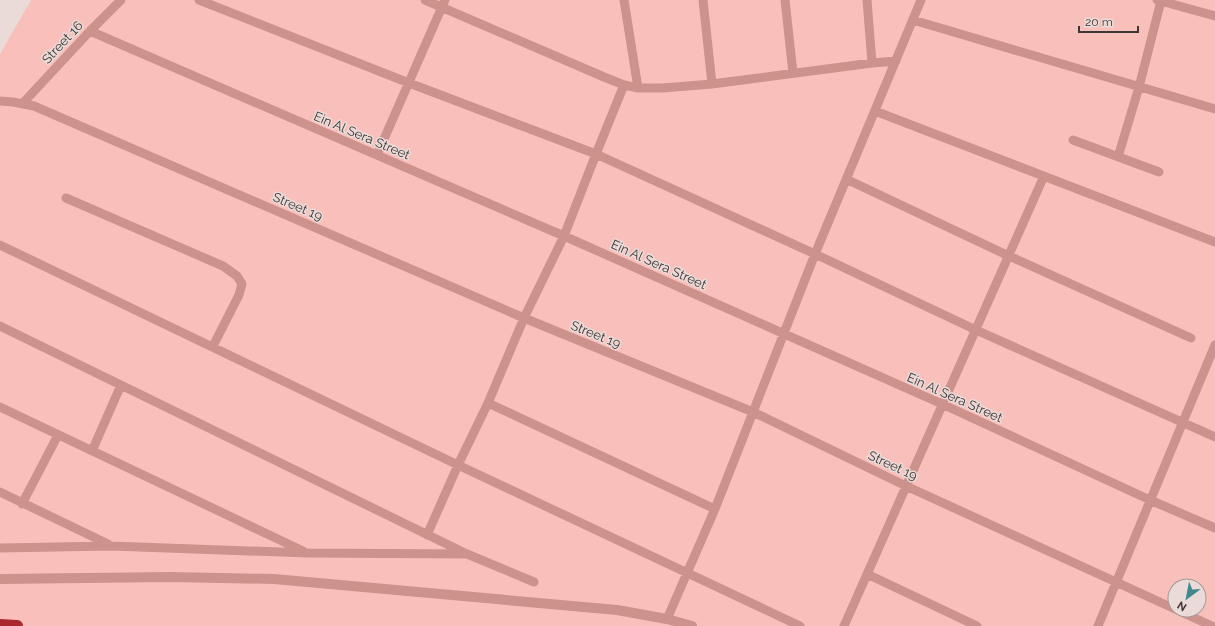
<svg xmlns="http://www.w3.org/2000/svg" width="1215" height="626" viewBox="0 0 1215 626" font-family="Raleway,sans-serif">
	<rect width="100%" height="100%" fill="#eadbd9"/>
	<path fill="#f9c0bb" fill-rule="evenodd" d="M31,0H1215V626H0V54ZM1175,586H1199V610H1175Z"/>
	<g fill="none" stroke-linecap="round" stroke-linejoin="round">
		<path stroke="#ce928d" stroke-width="9" d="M199,0L409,83L596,154L815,254L976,330L1215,437
			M425,0L604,77L624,85L638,88H663L712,84L872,63L896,61
			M624,0L638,88
			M703,0L712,84
			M785,0L793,73
			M867,0L872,63
			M1157,0L1215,16
			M913,20L1215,109
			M90,31L564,236L942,404L1150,500L1215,528
			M0,101L13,102L34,106L524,318L753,412L906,486L1175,609
			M23,103L90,31L121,0
			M875,111L1215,242
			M1073,140L1159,172
			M377,155L445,0
			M1118,157L1139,87L1161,1
			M846,179L1009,256L1191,338
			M66,198L223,266L237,276L242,284L239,295L213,346
			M0,245L458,465L800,626
			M0,326L467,554L534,582
			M488,403L715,509
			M0,407L303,551
			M92,451L121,385
			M0,492L108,544
			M22,504L58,435
			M427,535L458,465L488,403L524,318L564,236L596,154L624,85
			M0,548L111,546L308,553L464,554
			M867,574L977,626
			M1177,610L1212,626
			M667,619L715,509L815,254L921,0
			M844,626L1044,176
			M1098,626L1215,345"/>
		<path stroke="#ce928d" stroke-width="10" d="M0,579L170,577L274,579L617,610L667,619L692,626"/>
		<path stroke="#aa292f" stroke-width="12" d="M0,625L17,626"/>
	</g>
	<g text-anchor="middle" stroke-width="3" stroke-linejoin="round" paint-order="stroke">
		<g font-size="13" fill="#3c3635" stroke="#eadbd9">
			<text transform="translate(62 42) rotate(-47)" y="5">Street 16</text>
			<text transform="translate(362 135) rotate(23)" y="5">Ein Al Sera Street</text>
			<text transform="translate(298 206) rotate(23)" y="5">Street 19</text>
			<text transform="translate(659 264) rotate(24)" y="5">Ein Al Sera Street</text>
			<text transform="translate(596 334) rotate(22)" y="5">Street 19</text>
			<text transform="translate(955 397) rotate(24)" y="5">Ein Al Sera Street</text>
			<text transform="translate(893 465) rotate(25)" y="5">Street 19</text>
		</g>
	</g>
	<g transform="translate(1187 598) rotate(212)"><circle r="19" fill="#eadbd9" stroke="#a49997"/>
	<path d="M0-3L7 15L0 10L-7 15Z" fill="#41888f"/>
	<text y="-6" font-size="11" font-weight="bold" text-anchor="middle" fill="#3c3635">N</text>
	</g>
	<path d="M1079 26v6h59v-6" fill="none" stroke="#3c3635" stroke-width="2"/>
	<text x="1085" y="26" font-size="12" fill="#3c3635" stroke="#eadbd9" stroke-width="3" paint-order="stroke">20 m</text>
</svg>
